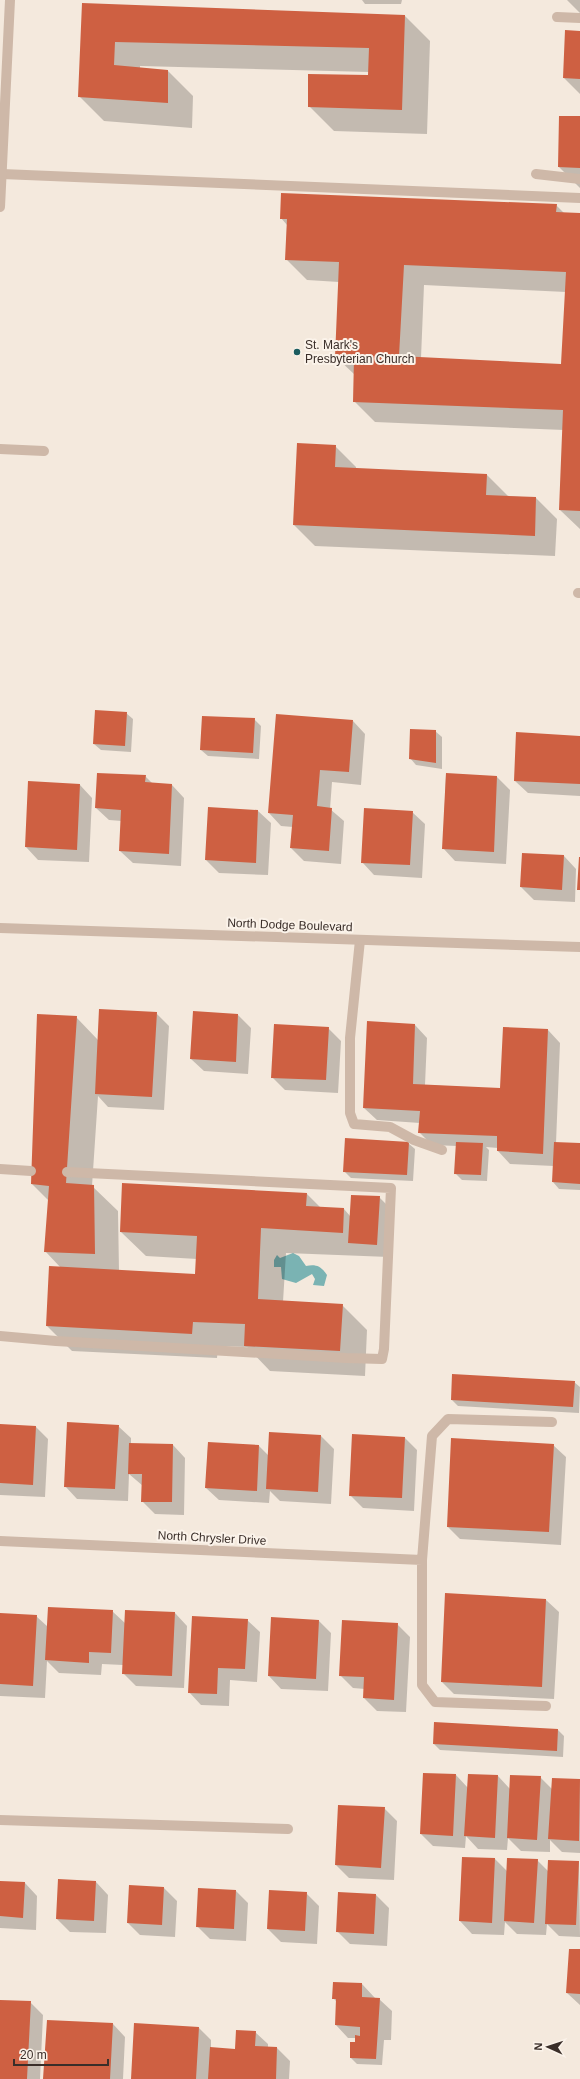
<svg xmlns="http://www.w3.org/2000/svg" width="580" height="2079" viewBox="0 0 580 2079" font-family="Arial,sans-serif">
	<rect width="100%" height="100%" fill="#f4e9dd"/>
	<path fill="#7ab3b3" d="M293,1253L299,1256L306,1266C316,1264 321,1266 327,1275L324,1286L313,1285L315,1279L312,1274L296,1283L282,1279L281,1267H274V1260L277,1255L280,1258Z"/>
	<path fill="#0003" fill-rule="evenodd" d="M362,0H402L401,4H365Z
		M567,0H580V13Z
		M83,4L405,16L430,41L427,134L334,131L309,106L369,76V72L140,66V68L168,71L193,96L192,128L104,121L79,96Z
		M580,32V94L564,78Z
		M580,117V188L559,167Z
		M556,205L565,214H580V529L560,510L564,430L375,422L354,401L355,375L336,357L339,282L307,280L286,259L287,225L281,218ZM424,285L566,292L562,365L421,358Z
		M335,446L356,467V469L487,475L508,496L536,498L557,519L555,556L315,546L294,525Z
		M126,713L133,719L131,752L101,750L94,744Z
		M254,719L261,726L259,759L208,756L201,750Z
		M353,721L365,734L361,785L332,782L330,809L344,821L341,864L304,861L291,848L293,827L281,826L269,813Z
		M435,731L442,737V769L416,765L410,758Z
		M580,737V796L528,793L515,781Z
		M446,774L497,777L510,790L506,864L455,861L443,848Z
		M145,776L153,784L172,785L184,798L181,866L133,863L120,851L122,821L109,820L96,808Z
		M80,785L92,798L89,862L38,860L26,847Z
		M258,811L271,823L268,875L219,873L206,860Z
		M412,812L425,824L422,878L374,875L362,862Z
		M523,854L564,856L576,869L575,902L534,900L521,887Z
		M156,1013L169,1026L164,1110L108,1107L98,1096L92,1186L118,1211L119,1271L196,1275L197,1259L146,1256L121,1232L307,1194L321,1208L344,1209L350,1216L379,1197L392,1210L389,1257L286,1253L283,1302L342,1305L367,1330L365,1376L270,1371L247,1347L218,1346L217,1358L72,1351L47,1326L61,1268L45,1251L49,1201L32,1184L76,1017L98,1040Z
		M238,1015L251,1028L248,1074L204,1071L191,1059Z
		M415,1025L427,1038L425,1085L501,1089L548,1030L560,1043L556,1143L580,1144V1190L559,1189L553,1182L554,1166L510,1164L498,1151V1148L486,1147L489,1150L487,1181L462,1180L455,1173L457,1146L432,1145L419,1132L420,1123L377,1120L364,1108Z
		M328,1028L341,1041L338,1093L285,1090L272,1077Z
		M408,1143L415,1149L413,1181L351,1178L344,1171Z
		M574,1382L580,1387L579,1413L458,1406L452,1400Z
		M0,1425L36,1427L48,1439L45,1497L0,1495Z
		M118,1426L131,1438V1444L173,1445L185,1458L184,1515L155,1514L142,1501L143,1486L129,1474L128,1501L77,1499L65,1486Z
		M321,1436L334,1449L331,1504L280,1501L270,1491L269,1503L219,1500L206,1488L208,1443L259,1446L269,1456Z
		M405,1438L417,1450L414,1511L363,1508L350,1495Z
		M553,1445L566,1457L561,1545L460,1539L448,1527Z
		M446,1594L546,1600L559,1612L554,1699L454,1694L442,1682Z
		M112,1611L126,1624L175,1613L187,1626L184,1688L136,1686L123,1673V1665L102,1664L101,1675L59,1673L47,1661L45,1698L0,1696V1614L36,1616L48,1627Z
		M247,1620L260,1632L257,1682L230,1680L229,1706L201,1705L189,1692Z
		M319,1621L331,1633L328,1691L281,1689L269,1676Z
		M397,1624L410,1637L406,1712L377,1711L364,1698L365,1689L353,1688L340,1675Z
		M435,1723L558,1730L564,1736L563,1757L440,1750L434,1744Z
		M456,1775L468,1788L498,1776L510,1789L540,1777L552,1789L553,1779L580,1780V1853L562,1852L550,1840V1852L521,1851L508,1838L507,1850L478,1849L466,1836L465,1848L433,1846L421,1834Z
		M384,1808L397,1821L394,1880L349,1878L336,1865Z
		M463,1858L495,1859L507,1871L537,1860L549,1872L579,1862L580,1937L559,1936L547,1924L546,1935L517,1934L505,1922L504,1935L472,1934L460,1921Z
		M0,1882L25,1883L37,1896L36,1930L0,1928Z
		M96,1882L108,1895L106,1933L70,1932L57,1919Z
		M130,1887L164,1888L177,1901L175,1937L140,1935L128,1923Z
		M236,1891L248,1903L246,1941L210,1939L197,1926Z
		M270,1891L306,1893L319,1906L317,1944L281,1942L268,1929Z
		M339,1894L376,1895L389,1908L387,1946L350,1944L337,1931Z
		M580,1950V2005L567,1993Z
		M362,1984L375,1998L379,1999L392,2011L391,2040H384L382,2065L357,2064L351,2058L356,2038H348L336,2025L337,2002L333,1998Z
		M0,2001L30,2002L43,2015L40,2079H0Z
		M113,2024L125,2037L123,2079H44Z
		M199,2028L211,2040V2048L236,2050L255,2032L268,2044V2048H277L290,2061L289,2079H132Z"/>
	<path fill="#ce6042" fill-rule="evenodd" d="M82,3L405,15L402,110L308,107V74L368,75L369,48L115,42L114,65L168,70V103L78,97Z
		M565,30L580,31V79L563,78Z
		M559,116H580V168L558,167Z
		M281,193L557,204L556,212L580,213V511L559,510L563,410L353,402L354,358L335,357L339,262L285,260L287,219H280ZM404,265L566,272L561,364L399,356Z
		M297,443L336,445L335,467L487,474L486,495L536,497L535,536L293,525Z
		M95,710L127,712L125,746L93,744Z
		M276,714L353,720L349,772L320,770L317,806L332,808L329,851L290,848L293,815L268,813Z
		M202,716L255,718L253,753L200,750Z
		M410,729L436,730V763L409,759Z
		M516,732L580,736V784L514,781Z
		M97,773L146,775L145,782L172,784L169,854L119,851L121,810L95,808Z
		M446,773L497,776L494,852L442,849Z
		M28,781L80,784L77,850L25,847Z
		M208,807L258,810L256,863L205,860Z
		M364,808L413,811L410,865L361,863Z
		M522,853L564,855L562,890L520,887Z
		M579,857H580V890H577Z
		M99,1009L157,1012L152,1097L95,1094Z
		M193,1011L238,1014L236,1062L190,1059Z
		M37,1014L77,1016L66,1183L94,1185L95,1254L44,1252L49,1186L31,1184Z
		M367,1021L415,1024L413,1084L500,1088L503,1027L548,1029L543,1154L497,1151V1136L418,1133L420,1111L363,1108Z
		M274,1024L329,1027L326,1080L271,1078Z
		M345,1138L409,1142L407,1175L343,1172Z
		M456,1142L483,1143L481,1175L454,1174Z
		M554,1142L580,1143V1184L552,1182Z
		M122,1183L307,1193L306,1206L344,1208L343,1233L261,1228L258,1299L343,1304L340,1351L244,1346L245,1324L193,1322L192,1334L46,1326L49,1266L195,1274L197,1236L120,1232Z
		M351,1195L380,1196L377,1245L348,1243Z
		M452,1374L575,1381L573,1407L451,1400Z
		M67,1422L119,1425L115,1489L64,1487Z
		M0,1424L36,1426L33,1485L0,1483Z
		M269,1432L321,1435L318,1492L266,1489Z
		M352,1434L405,1437L402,1498L349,1496Z
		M451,1438L554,1444L549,1532L447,1527Z
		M208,1442L259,1445L257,1491L205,1488Z
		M129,1443L173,1444L172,1502H141L142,1474H128Z
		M445,1593L546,1599L542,1687L441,1682Z
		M48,1607L113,1610L111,1653L89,1652V1663L45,1660Z
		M125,1610L175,1612L172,1676L122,1674Z
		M0,1613L37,1615L33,1686L0,1684Z
		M192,1616L248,1619L245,1669L218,1668L217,1694L188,1693Z
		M271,1617L319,1620L316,1679L268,1676Z
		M342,1620L398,1623L394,1700L363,1698L364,1677L339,1676Z
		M434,1722L558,1729L557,1751L433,1744Z
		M423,1773L456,1774L453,1836L420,1834Z
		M468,1774L498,1775L495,1838L464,1836Z
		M510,1775L541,1776L537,1840L507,1838Z
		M552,1778L580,1779L579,1841L548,1839Z
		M338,1805L385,1807L381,1868L335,1865Z
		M462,1857L495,1858L492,1923L459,1921Z
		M507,1858L538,1859L534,1923L504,1921Z
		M548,1860L579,1861L576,1925L545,1924Z
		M58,1879L96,1881L94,1921L56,1919Z
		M0,1881L25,1882L23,1918L0,1916Z
		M129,1885L164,1887L162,1925L127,1923Z
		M198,1888L236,1890L234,1929L196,1927Z
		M269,1890L307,1892L305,1931L267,1929Z
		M338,1892L376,1894L374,1934L336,1932Z
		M569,1949H580V1994L566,1993Z
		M333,1982L362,1983V1997L380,1998L376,2059L350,2058V2042H355V2035L360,2036V2027L335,2025L336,1999H332Z
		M0,2000L31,2001L27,2079H0Z
		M47,2020L113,2023L110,2079H43Z
		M134,2023L199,2027L196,2079H131Z
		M236,2030L256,2031L255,2046L277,2047L276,2079H208L210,2047L235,2049Z"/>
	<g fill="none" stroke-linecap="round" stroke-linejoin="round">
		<path stroke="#ceb8a8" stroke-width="10" d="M557,17L580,18
			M2,174L580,198
			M536,174L580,179
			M0,449L44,451
			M578,593H580
			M360,940L350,1038V1113L354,1124L390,1127L414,1140L442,1150
			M0,1169L31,1171
			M0,1336L56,1341L346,1358L382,1359L384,1349L391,1188L67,1172
			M0,1820L288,1829"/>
		<path stroke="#ceb8a8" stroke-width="10" d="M0,207L10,0
			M0,928L580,947
			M0,1541L422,1560
			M546,1706L435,1702L422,1685V1560L432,1436L448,1419L552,1422"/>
	</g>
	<circle fill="#1b5c5f" stroke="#fbf3ea" stroke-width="1.5" cx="297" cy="352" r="4"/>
	<g text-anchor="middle" stroke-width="4" stroke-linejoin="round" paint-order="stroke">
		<g font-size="12" fill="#3a2e29" stroke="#fbf3ea" text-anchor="start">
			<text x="305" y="349">St. Mark's<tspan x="305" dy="14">Presbyterian Church</tspan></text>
		</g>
		<g font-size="12" fill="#3a2e29" stroke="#fbf3ea">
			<text transform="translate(290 925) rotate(2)" y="4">North Dodge Boulevard</text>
			<text transform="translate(212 1538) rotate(3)" y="4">North Chrysler Drive</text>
		</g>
	</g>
	<g transform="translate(548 2047) rotate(273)" stroke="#fbf3ea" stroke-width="3" paint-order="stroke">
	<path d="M0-3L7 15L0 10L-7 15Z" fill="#3a2e29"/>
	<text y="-6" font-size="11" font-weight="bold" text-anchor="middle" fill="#3a2e29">N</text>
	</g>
	<path d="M14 2059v6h94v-6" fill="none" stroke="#3a2e29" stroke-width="2"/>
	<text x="20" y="2059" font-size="12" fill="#3a2e29" stroke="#fbf3ea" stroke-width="3" paint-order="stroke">20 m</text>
</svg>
